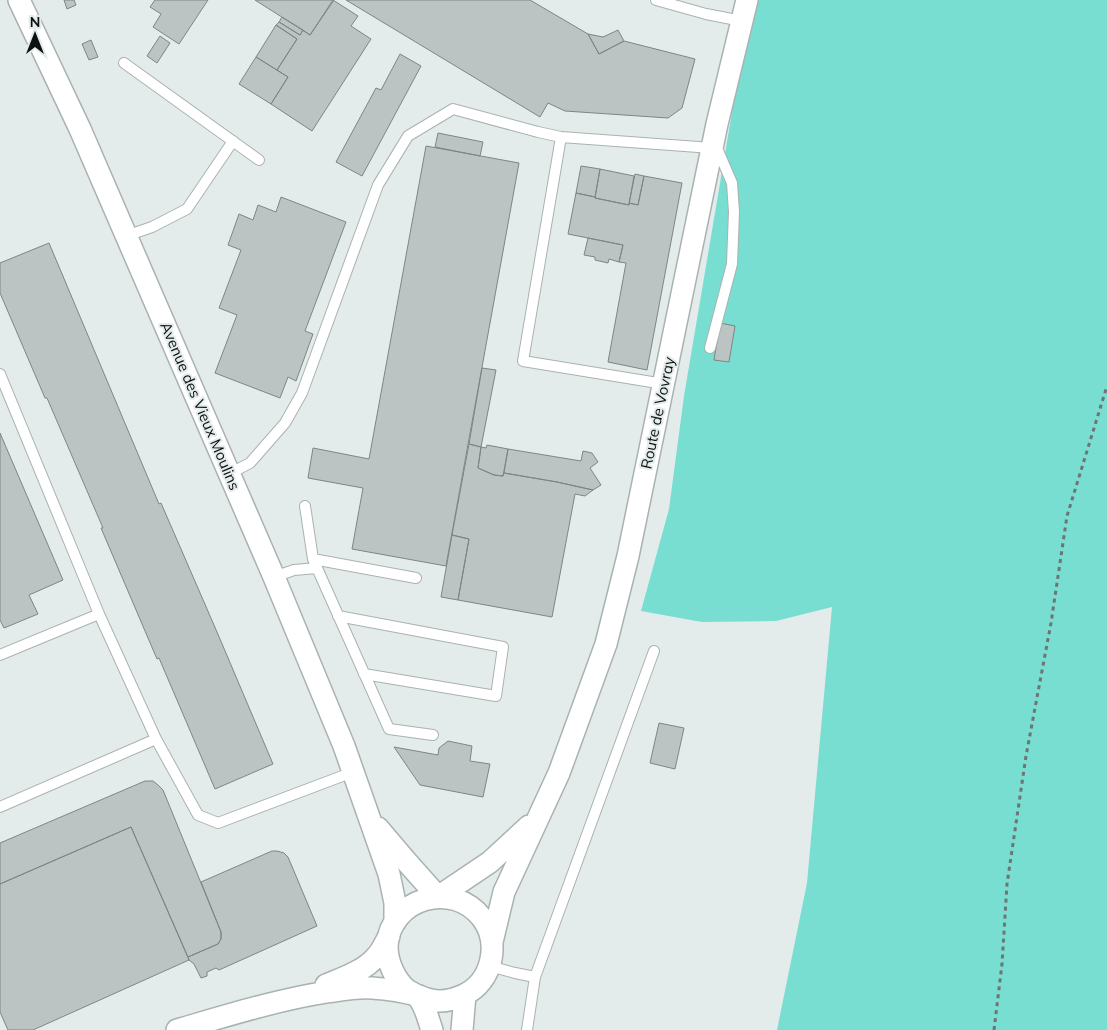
<svg xmlns="http://www.w3.org/2000/svg" width="1107" height="1030" viewBox="0 0 1107 1030" font-family="Mulish,sans-serif">
	<rect width="100%" height="100%" fill="#e3eceb"/>
	<path fill="#77ded1" d="M751,0H1107V1030H777L807,883L832,607L776,621L702,622L641,611L669,509L684,396Z"/>
	<path fill="#bbc4c2" stroke="#7e8685" d="M64,0H74L76,5L67,9Z
		M155,0H208L179,44L153,27L161,14L150,7Z
		M255,0H334L310,35Z
		M333,0L358,16L351,26L371,39L312,131L271,104L288,77L277,70L297,39L276,25L279,22L300,35L303,30L310,35Z
		M346,0H530L588,34L599,54L624,41L695,59L682,108L668,118L565,111L548,103L540,117Z
		M282,17L303,30L300,35L279,22Z
		M276,25L297,39L277,70L256,57Z
		M618,30L624,41L599,54L588,34L603,37Z
		M160,36L170,43L157,63L147,56Z
		M91,40L98,57L89,60L82,44Z
		M400,54L421,66L362,176L336,162L376,88L381,90Z
		M256,57L288,77L271,104L239,84Z
		M438,133L483,142L480,156L435,147Z
		M426,146L519,163L446,566L352,549L363,488L308,478L313,448L369,459Z
		M581,166L600,169L595,197L576,193Z
		M600,169L634,176L629,205L595,198Z
		M635,174L644,176L638,205L629,203Z
		M644,176L682,183L647,370L608,362L626,263L619,262L623,245L568,234L576,193L595,197V198L629,205V203L638,205Z
		M281,197L346,222L305,331L313,334L296,381L288,377L280,398L215,373L237,315L219,308L241,250L228,245L239,214L253,220L258,205L276,212Z
		M588,238L623,245L619,262L609,259L608,263L595,260V257L584,255Z
		M49,243L159,504L161,503L217,632L273,764L215,789L159,658L157,659L101,528H103L47,398H45L0,293V263Z
		M720,323L735,326L729,362L714,360Z
		M482,368L496,370L481,447L469,444Z
		M0,433L63,580L29,595L38,614L4,628L0,620Z
		M469,444L481,447L478,468L494,475L503,476L504,473L557,482L593,490L585,496L575,494L552,617L458,600L469,539L452,535Z
		M487,445L508,449L503,476L494,475L478,468L481,447L486,448Z
		M508,449L581,461L583,451L592,453L598,462L590,468L601,485L593,490L557,482L504,473Z
		M452,535L469,539L458,600L441,597Z
		M659,723L684,728L675,769L650,763Z
		M448,741L472,746L470,761L490,764L483,797L420,785L394,747L438,755L439,748Z
		M145,781H153L158,785L163,790L221,932V939L218,944L188,957L131,827L0,884V843Z
		M131,827L189,960L33,1030H8L0,1012V884Z
		M272,851H277L284,853L288,857L317,926L219,970L216,968L207,972V976L201,978L194,964L189,960L188,957L218,944L221,939V932L201,882Z"/>
	<g fill="none" stroke-linecap="round" stroke-linejoin="round">
		<defs>
			<path id="lane" d="M656,0L706,14L742,21
				M124,63L259,160
				M126,236L152,227L187,209L233,141
				M710,348L732,264L734,212L732,183L716,146
				M0,374L99,614L156,739
				M664,384L523,361L561,137L712,148
				M229,474L250,463L285,423L302,393L378,185L408,136L453,109L538,132L561,137
				M305,506L313,559L416,578
				M313,559L389,729L433,735
				M274,577L294,570L317,568
				M338,616L503,647L496,696L364,674
				M0,655L99,614
				M0,807L156,739L198,815L218,823L353,772
				M489,966L515,973L535,977L654,651
				M527,1030L535,977"/>
			<path id="street" d="M19,0L80,129L274,577L344,746L389,874L395,903V922
				M378,828L406,861L438,897L490,862L529,826
				M492,942L504,892L559,773L606,644L628,556L717,124L747,0
				M326,985C343,978 364,971 376,957C382,951 385,943 389,936
				M177,1030C226,1016 276,1000 327,992C341,990 357,987 372,988C386,989 402,991 416,995C420,996 423,998 427,999C439,1003 453,1000 464,995C492,982 501,943 482,918C453,880 390,898 387,946C387,962 395,980 407,990C410,992 414,993 417,996C425,1004 428,1019 432,1030
				M462,1030L465,995"/>
		</defs>
		<use href="#lane" stroke="#aab2b1" stroke-width="12"/>
		<use href="#street" stroke="#aab2b1" stroke-width="24"/>
		<path stroke="#6e7473" stroke-width="3" stroke-dasharray="4 4" stroke-linecap="butt" d="M994,1030L1002,964L1007,884L1026,756L1051,623L1067,516L1107,386"/>
		<use href="#lane" stroke="#fff" stroke-width="10"/>
		<use href="#street" stroke="#fff" stroke-width="21"/>
	</g>
	<g text-anchor="middle" stroke-width="4" stroke-linejoin="round" paint-order="stroke">
		<g font-size="15" fill="#0d1010" stroke="#e3eceb">
			<text transform="translate(200 406) rotate(67)" y="5">Avenue des Vieux Moulins</text>
			<text transform="translate(658 413) rotate(-78)" y="5">Route de Vovray</text>
		</g>
	</g>
	<g transform="translate(35 35)" stroke="#e3eceb" stroke-width="4" paint-order="stroke">
	<path d="M0-4L9 19L0 12L-9 19Z" fill="#0d1010"/>
	<text y="-8" font-size="14" font-weight="bold" text-anchor="middle" fill="#0d1010">N</text>
	</g>
</svg>
